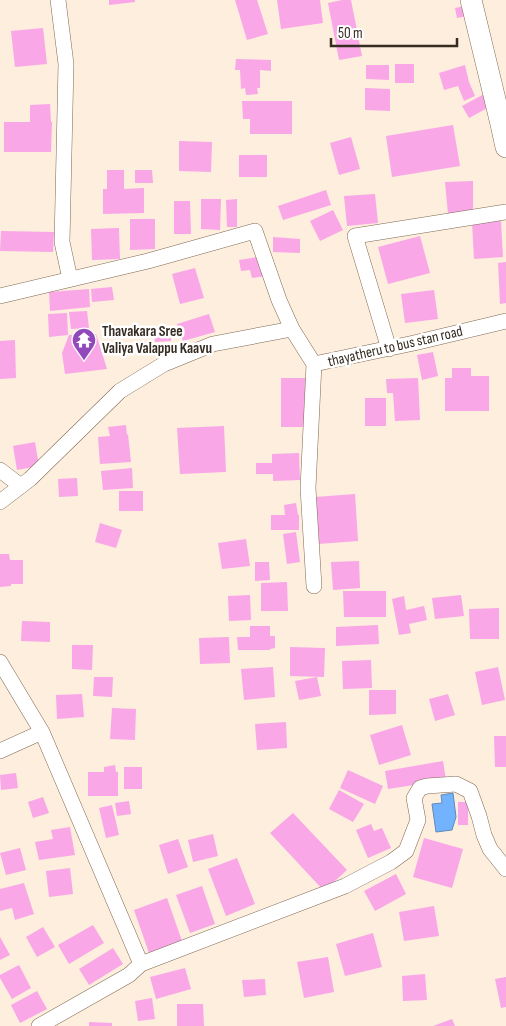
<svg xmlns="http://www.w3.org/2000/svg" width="506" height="1026" viewBox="0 0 506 1026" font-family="'Sofia Sans Condensed',sans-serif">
	<rect width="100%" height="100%" fill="#fdeede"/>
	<path fill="#73b3fd" stroke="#608abb" d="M453,793L456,817L452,830L436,832L432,804L442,803L441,795Z"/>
	<path fill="#f9a7e7" d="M109,0H135V2L109,5Z
		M235,0H257L268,34L247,40Z
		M277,0H320L323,23L281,29Z
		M342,0H351L362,56L339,60L328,3Z
		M465,6L467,16L457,18L455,8Z
		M43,28L47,64L15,67L11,31Z
		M236,59L271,60V71L260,70V88H257L258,94L246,95L245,88L241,89L240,70H235Z
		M395,64H414V83H395Z
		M366,65H389V80L366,79Z
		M465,65L469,82L475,96L464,101L458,86L444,90L439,73Z
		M365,88L390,89V111L365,110Z
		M486,93L493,105L469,118L462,106Z
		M242,101H292V134H250V119H243Z
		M50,104L51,122H52L51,152H4V122H30V105Z
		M453,125L460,166L392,177L386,136Z
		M351,137L360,169L339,175L330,143Z
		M179,141L212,142L211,172L179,171Z
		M239,155H267V177H239Z
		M107,170H124V189L144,188V213L103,214V189H107Z
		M135,170H152L153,183H135Z
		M473,181V213L448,214L445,182Z
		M326,190L331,205L283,220L278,206Z
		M375,194L378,223L347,226L344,196Z
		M201,199H221L220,230L201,229Z
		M237,199V227H227L226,200Z
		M174,201H190L191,234H174Z
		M333,210L343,230L320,241L310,221Z
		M130,219H155V249L130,250Z
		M501,221L503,257L474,259L472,222Z
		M119,228L120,259L92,260L91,229Z
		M1,231L54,232L53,252L0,251Z
		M420,236L430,273L388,284L378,247Z
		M273,237L300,239V253L273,252Z
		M263,256L266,276L252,278L250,270L241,271L239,260Z
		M506,262V303L500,304L498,263Z
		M195,268L204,298L180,304L172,274Z
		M112,287L114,300L92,302L91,289Z
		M89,289L90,307L50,311L49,292Z
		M434,290L438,319L405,323L401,294Z
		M87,311L89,328L71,329L69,312Z
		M67,313L68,335L49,337L48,314Z
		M209,314L215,332L183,341L177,324Z
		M170,326L171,341L155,342L154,327Z
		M96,334L107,369L65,374L62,353L69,335Z
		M15,340L16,378L0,379V341Z
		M433,352L438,376L422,380L417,355Z
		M452,368H471V376H489V411H445V378H452Z
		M281,378H307L308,427H281Z
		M418,378L420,420L395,421L393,393H387L386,379Z
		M365,398H386V426H365Z
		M126,425L127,435L128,434L131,462L100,464L98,437L110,436L108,427Z
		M224,426L226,472L180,474L177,428Z
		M35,442L39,466L17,470L13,446Z
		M299,453L300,480L273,481V474H256V463H272V454Z
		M132,468L133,488L103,490L101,471Z
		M77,478L78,496L59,497L58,479Z
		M119,491H143V511H119Z
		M355,494L358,541L318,544L315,497Z
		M296,503L298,515H299V530H271V515H285L284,505Z
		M100,523L122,530L116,548L95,542Z
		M296,532L300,562L287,564L283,534Z
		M246,539L250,566L222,569L218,543Z
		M0,554H9L10,560H23V584H11V586L0,587Z
		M359,561L360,588L333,590L331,562Z
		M255,562H269L270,580L255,581Z
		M287,582L288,611H261V583Z
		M343,591H386V617H344Z
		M250,595L251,620L229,621L228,596Z
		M461,595L464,616L435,619L432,598Z
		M404,596L406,610L424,606L427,620L409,624L411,633L399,635L392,599Z
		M499,608V639H470L469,609Z
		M22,621L50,622V642L21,641Z
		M378,625L379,644L336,646V627Z
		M250,626H270V636H275V648L270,649V650H238L237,637H250Z
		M229,637L230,663L200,664L199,638Z
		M72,645H93L92,670L72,669Z
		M290,647L325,648L324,677L290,676Z
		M371,660L372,688L343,689L342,661Z
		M273,667L275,697L244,700L241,669Z
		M498,667L505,700L482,705L475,672Z
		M94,677H113L112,697L93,696Z
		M317,677L321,696L299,700L295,681Z
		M369,690H396V714L369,715Z
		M82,694L84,717L57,719L56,695Z
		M448,694L455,715L435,721L429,699Z
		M112,708L136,709L135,740L110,739Z
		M286,722L287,748L257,750L255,724Z
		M402,725L411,755L379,765L370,735Z
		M494,736H506V767H495Z
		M443,761L446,780L388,789L385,771Z
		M115,765L116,772H118V796H88V772H104V767Z
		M124,767H142V789H124Z
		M348,770L383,786L375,804L340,788Z
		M16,773L18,788L1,790L0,775Z
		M339,790L364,804L353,822L329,809Z
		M43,797L49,813L33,818L28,802Z
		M129,801L131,814L117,816L115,803Z
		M458,802H468V825H458Z
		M112,805L119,835L106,838L99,808Z
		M293,813L347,870L324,891L270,833Z
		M371,824L374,831L382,828L391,848L368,858L356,830Z
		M70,827L75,855L39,860L35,842L53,839L51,830Z
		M213,834L218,856L193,862L188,840Z
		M424,838L463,849L452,888L413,877Z
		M178,839L188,867L168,874L159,845Z
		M20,848L26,870L6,875L0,853Z
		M237,858L255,904L226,916L208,869Z
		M70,868L73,894L49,897L46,871Z
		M396,874L406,894L375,911L364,891Z
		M24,883L34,914L15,920L12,908L0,911V889Z
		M202,886L215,924L190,933L176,895Z
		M167,898L182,941L149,953L134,910Z
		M434,906L439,936L404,941L399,912Z
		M93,925L104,943L69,964L58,945Z
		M43,927L55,947L37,957L26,937Z
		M373,933L382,967L345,976L336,944Z
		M0,937L10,955L0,960Z
		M113,948L123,964L89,985L79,969Z
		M328,957L334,992L304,998L297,962Z
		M19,965L31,988L12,999L0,978V975Z
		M185,968L191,989L156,999L150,977Z
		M425,974L427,1000L403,1001L402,976Z
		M506,977V1007L501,1008L495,979Z
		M265,979L266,995L244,997L242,980Z
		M37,991L47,1009L20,1023L11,1005Z
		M152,998L155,1019L138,1021L135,1001Z
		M177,1004H203L204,1026H177Z
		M452,1019L455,1026H433Z
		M89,1022L112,1023V1026H89Z"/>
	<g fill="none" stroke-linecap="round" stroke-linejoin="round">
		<defs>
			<path id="street" d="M58,0L66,64L62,242L70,279
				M0,296L148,261L255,231L279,300L292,329
				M389,349L355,236L506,212
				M314,364L308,488L314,586
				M0,470L21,486
				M0,502L30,479L120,391L164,364L213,344L292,329L314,364L414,343L506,321
				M0,662L42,732L0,751
				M42,732L141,964
				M39,1026L129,975L141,964L345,886L391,862L406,851L418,820L414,798L420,788L427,786L456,784L470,791L479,816L484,835L490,849L506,869"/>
			<path id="secondary" d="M471,0L501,124L506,147"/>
		</defs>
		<use href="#street" stroke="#7f6952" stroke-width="16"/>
		<use href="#secondary" stroke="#7f6952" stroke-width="22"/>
		<use href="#street" stroke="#fff" stroke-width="15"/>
		<use href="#secondary" stroke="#fff" stroke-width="21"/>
	</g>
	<defs>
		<symbol id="temple-pin" viewBox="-11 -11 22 30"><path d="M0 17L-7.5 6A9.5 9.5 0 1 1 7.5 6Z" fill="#9148bb" stroke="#fff"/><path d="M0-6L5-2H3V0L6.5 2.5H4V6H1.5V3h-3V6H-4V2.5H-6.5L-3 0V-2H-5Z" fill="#fff"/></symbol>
	</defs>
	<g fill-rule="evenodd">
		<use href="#temple-pin" x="70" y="326" width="28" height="38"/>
	</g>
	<g text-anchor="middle" stroke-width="5" stroke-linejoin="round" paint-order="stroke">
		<g font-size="15" font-weight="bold" fill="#352c22" stroke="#fff" text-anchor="start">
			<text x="102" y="336">Thavakara Sree<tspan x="102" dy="17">Valiya Valappu Kaavu</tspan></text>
		</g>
		<g font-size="15" fill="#352c22" stroke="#fff">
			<text transform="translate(395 346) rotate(-13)" y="5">thayatheru to bus stan road</text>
		</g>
	</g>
	<path d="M331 38v8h126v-8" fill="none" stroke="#352c22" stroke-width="2.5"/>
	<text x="338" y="38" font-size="15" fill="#352c22" stroke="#ffffff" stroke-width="4" paint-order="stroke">50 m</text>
</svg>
